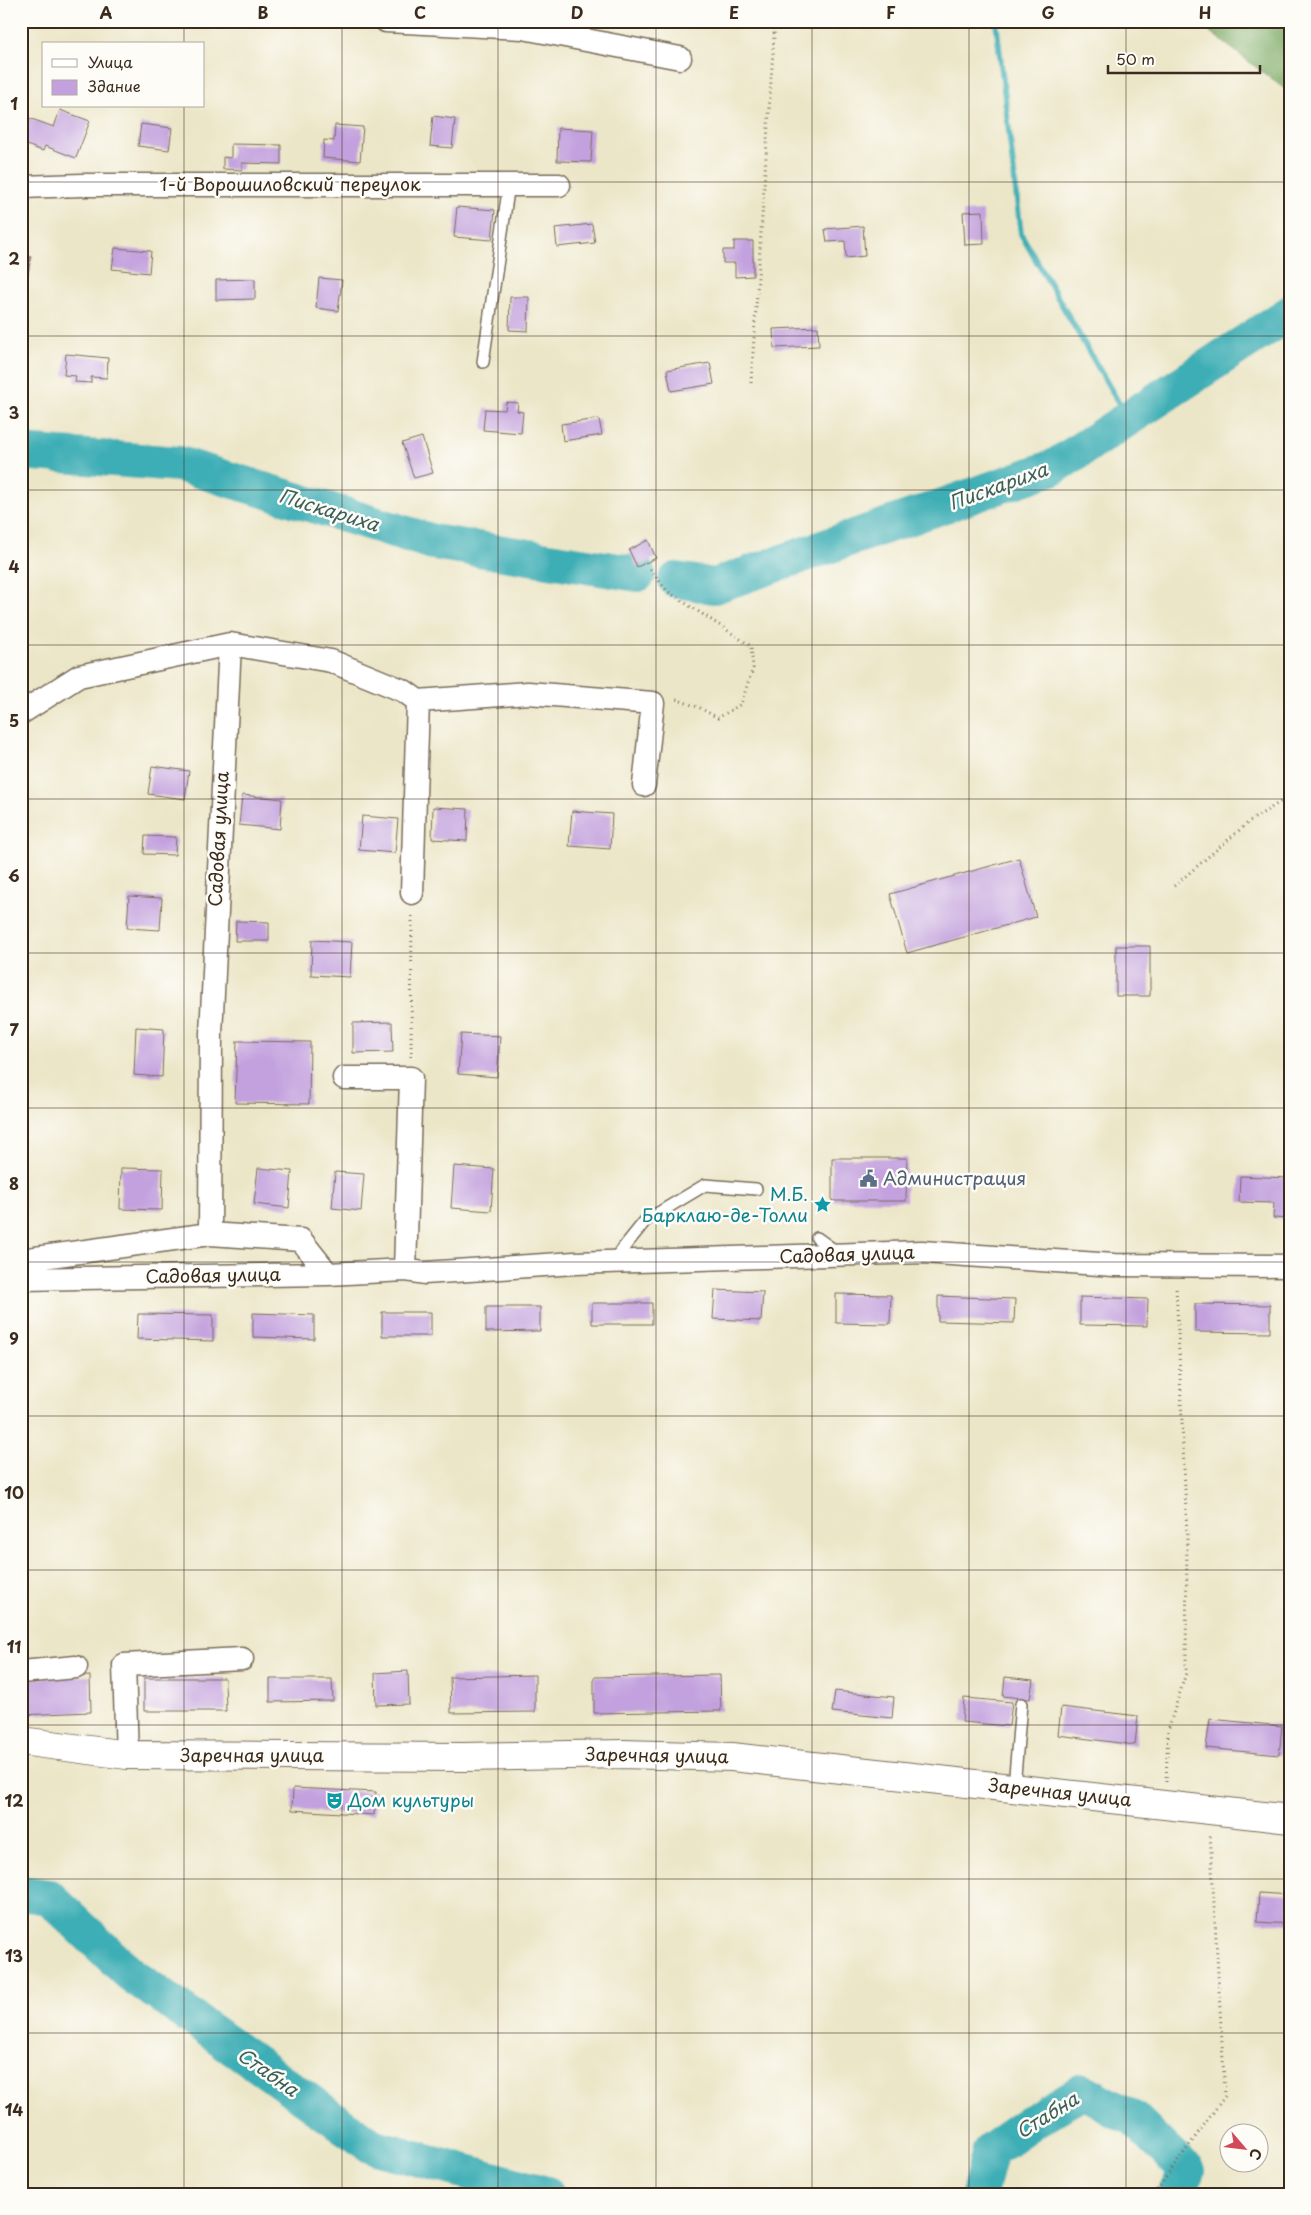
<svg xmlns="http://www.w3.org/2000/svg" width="1311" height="2215" viewBox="0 0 1311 2215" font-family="'Playpen Sans',sans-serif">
	<rect width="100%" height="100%" fill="#fdfcf7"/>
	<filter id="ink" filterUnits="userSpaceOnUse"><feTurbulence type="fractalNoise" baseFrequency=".02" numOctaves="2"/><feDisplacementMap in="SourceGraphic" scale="10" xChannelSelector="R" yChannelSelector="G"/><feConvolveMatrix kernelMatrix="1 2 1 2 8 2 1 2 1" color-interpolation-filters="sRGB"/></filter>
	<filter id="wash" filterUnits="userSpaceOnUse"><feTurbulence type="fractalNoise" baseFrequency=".0096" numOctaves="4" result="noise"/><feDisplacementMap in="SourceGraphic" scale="20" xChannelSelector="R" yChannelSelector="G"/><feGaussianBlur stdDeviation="1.12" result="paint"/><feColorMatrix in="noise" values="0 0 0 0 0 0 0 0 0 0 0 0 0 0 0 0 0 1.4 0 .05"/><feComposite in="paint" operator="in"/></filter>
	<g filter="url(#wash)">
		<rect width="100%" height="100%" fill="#ece6c8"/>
		<path fill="#7eac66" stroke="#5c6b42" d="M1196,21H1290V93Z"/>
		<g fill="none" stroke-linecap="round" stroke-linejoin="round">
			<path stroke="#3daeb5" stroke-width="6" d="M996,21L1021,234L1128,419"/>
			<path stroke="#3daeb5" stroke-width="36" d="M21,452L179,464L433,542L638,574
				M676,580L714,586L1054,467L1290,313
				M21,1893L49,1897L129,1973L372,2146L547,2194
				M979,2194L990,2151L1031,2122L1083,2091L1134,2119L1187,2171L1176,2194"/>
		</g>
		<g id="blocks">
			<path fill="#c3a1de" d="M60,110L90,121L76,158L45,146L43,151L21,143V121L23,116L54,127Z
				M433,116L455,119L452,148L430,146Z
				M141,124L172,128L169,150L138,146Z
				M335,125L363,127L360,161L323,158L324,140L334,141Z
				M558,128L593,130L591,162L557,161Z
				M231,144L281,145V164L242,163V170L223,169V157L231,158Z
				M457,207L495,210L492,240L454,237Z
				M983,211L984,244L965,245L963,212Z
				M592,224L595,243L557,247L555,228Z
				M863,226L865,256L846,258L845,241L827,242L825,229Z
				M734,241H753V276L735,277V263H723V250H734Z
				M115,248L151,251L149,273L112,269Z
				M21,255L31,257L27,280L21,279Z
				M319,278L342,280L338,311L316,308Z
				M255,279V299L216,300V280Z
				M510,297H529L528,331L509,330Z
				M818,327L819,346L774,348L773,329Z
				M66,354L108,358L107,378L91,377V383L75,382L76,376L64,375Z
				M710,363L714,384L671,391L667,370Z
				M506,402L518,403L517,411L523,412L521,433L483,430L485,409L505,410Z
				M599,419L602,435L563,441L561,424Z
				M422,437L433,473L414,478L402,443Z
				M648,540L656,558L637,567L629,550Z
				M152,766L189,771L185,799L148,794Z
				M242,795L282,799L280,829L239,825Z
				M433,807L468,809L467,841L432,839Z
				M572,811L612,814L610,849L569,846Z
				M362,816L398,819L395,853L359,850Z
				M145,836L176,837L175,855L144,854Z
				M1019,858L1036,917L907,953L890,894Z
				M129,896L162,898L160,930L127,928Z
				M236,921L269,922V941H235Z
				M312,940L352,942L350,977L311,975Z
				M1116,946H1150V996H1116Z
				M392,1022L393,1052L353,1053V1023Z
				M136,1027L164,1029L162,1077L134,1075Z
				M461,1034L500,1036L497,1077L458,1074Z
				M237,1041L310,1042L309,1104L235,1103Z
				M832,1158H907L906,1201H832Z
				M454,1166L494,1169L491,1211L451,1208Z
				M121,1168L163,1169L162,1210L120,1209Z
				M258,1168L292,1171L289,1208L254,1204Z
				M335,1172L364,1174L361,1211L332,1208Z
				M1240,1176L1290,1178V1219L1273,1218L1274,1203L1239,1202Z
				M715,1290L763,1292L761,1321L713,1319Z
				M836,1294L891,1295L890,1324L836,1323Z
				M938,1296L1015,1299L1014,1323L938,1321Z
				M1080,1297L1148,1299L1147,1326L1080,1325Z
				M592,1303H652V1324H592Z
				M1195,1304L1270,1305V1333L1195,1332Z
				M486,1307H540V1331L486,1332Z
				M382,1312H431V1336H382Z
				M253,1313L314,1315V1339L253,1337Z
				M138,1314L213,1315V1341L137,1339Z
				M408,1671L409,1704L376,1705L375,1673Z
				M535,1675V1712L451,1713L450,1677Z
				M720,1675L721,1711L594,1713V1677Z
				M90,1676L91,1712L21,1715V1679Z
				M1005,1677L1033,1680L1030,1699L1003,1696Z
				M144,1678H225L226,1711H144Z
				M270,1679H332L333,1701L270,1702Z
				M835,1691L894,1697L892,1718L832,1712Z
				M964,1698L1012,1702L1009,1726L962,1722Z
				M1061,1707L1138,1716L1135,1745L1058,1735Z
				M1210,1719L1282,1726L1279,1755L1206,1748Z
				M293,1788L376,1792L374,1815L292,1810Z
				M1259,1893L1290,1895V1924L1257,1922Z"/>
		</g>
	</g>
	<g filter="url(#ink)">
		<use href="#blocks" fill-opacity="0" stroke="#796c5a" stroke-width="1"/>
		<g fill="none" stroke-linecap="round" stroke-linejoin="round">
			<defs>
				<path id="lane" d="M483,362L509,184
					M817,1238L838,1253
					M612,1262L645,1221L705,1185L756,1189
					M1014,1787L1021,1704"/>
				<path id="street" d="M386,21L523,28L680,58
					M21,187L82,185H559
					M21,713L79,676L230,644L331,661L404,691L418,701L528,693L653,703L644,785
					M412,893L418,701
					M344,1078H411L405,1270
					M210,1234L211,1034L230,644
					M21,1260L210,1234L301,1240L328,1274
					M21,1279L328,1274L405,1270L424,1273L575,1263L922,1252L1114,1265L1290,1266
					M21,1672L76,1667
					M127,1755L124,1665L242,1659"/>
				<path id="secondary" d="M21,1741L127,1755L464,1757L622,1754L732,1757L1290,1819"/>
			</defs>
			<use href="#lane" stroke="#796c5a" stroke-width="14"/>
			<use href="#street" stroke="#796c5a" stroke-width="25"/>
			<use href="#secondary" stroke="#796c5a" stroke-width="30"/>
			<path stroke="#796c5a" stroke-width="3" stroke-dasharray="1 4" stroke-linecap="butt" d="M751,383L775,21
				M650,569L667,591L751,646L753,668L741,704L718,718L700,708L673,698
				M1174,886L1250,821L1290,796
				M411,1057L412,914
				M1166,1782L1168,1730L1186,1673L1187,1534L1176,1286
				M1154,2194L1225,2096L1210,1833"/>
			<use href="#lane" stroke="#fff" stroke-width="11"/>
			<use href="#street" stroke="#fff" stroke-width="22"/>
			<use href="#secondary" stroke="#fff" stroke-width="28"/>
		</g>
	</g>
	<path fill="none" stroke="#3b2a1e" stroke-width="1" stroke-opacity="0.55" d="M184,21V44M342,21V2194M498,21V2194M656,21V2194M812,21V2194M969,21V2194M1126,21V2194M184,106V2194M21,182H1290M21,336H1290M21,490H1290M21,645H1290M21,799H1290M21,953H1290M21,1108H1290M21,1262H1290M21,1416H1290M21,1570H1290M21,1725H1290M21,1879H1290M21,2033H1290"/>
	<defs>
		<symbol id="civic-bare" viewBox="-9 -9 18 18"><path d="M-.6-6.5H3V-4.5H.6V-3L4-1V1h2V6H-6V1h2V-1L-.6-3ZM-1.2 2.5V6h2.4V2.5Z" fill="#5c6f8a" stroke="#fdfcf7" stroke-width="2.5" paint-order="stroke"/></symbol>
		<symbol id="sight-bare" viewBox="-9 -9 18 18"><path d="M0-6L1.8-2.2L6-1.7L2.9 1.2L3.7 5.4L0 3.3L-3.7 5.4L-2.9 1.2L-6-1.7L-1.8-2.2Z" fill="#0f9aa8" stroke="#fdfcf7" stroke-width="2.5" paint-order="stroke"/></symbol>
		<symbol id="theatre-bare" viewBox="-9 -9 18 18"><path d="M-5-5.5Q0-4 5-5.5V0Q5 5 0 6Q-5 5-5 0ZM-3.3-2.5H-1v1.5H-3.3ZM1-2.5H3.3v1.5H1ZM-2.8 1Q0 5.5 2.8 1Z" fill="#0f9aa8" stroke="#fdfcf7" stroke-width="2.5" paint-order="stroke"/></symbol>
	</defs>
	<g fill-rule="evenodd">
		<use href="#civic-bare" x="856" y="1166" width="25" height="25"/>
		<use href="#sight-bare" x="810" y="1192" width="25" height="25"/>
		<use href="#theatre-bare" x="322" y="1788" width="25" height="25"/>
	</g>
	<g text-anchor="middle" stroke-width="5" stroke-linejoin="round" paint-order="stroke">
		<g font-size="18" fill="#3b2a1e" stroke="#fdfcf7">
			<text x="290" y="191">1-й Ворошиловский переулок</text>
			<text transform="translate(219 839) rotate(-87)" y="6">Садовая улица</text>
			<text transform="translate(847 1255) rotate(-2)" y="6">Садовая улица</text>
			<text transform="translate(213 1276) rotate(-1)" y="6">Садовая улица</text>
			<text x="252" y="1762">Заречная улица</text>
			<text transform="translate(657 1756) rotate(1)" y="6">Заречная улица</text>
			<text transform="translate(1060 1793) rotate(6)" y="6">Заречная улица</text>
		</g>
		<g font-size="18" fill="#4e5e75" stroke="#fdfcf7" text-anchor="start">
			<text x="883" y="1185">Администрация</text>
		</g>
		<g font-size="18" fill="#0d838f" stroke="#fdfcf7" text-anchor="end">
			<text x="808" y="1201">М.Б.<tspan x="808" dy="21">Барклаю-де-Толли</tspan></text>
			<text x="348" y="1807" text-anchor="start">Дом культуры</text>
		</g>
		<g font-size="19" font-style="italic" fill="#3c5f5a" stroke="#fdfcf7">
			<text transform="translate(998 486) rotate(-20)" y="7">Пискариха</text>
			<text transform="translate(329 510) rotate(17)" y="7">Пискариха</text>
			<text transform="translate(268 2072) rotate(35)" y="7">Стабна</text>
			<text transform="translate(1047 2115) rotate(-32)" y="7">Стабна</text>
		</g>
	</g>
	<rect width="1311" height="2215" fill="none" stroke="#fdfcf7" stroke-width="55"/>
	<rect x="42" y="42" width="162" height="65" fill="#fdfcf7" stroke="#afa8a0"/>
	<rect x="52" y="59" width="25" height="8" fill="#ffffff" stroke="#afa8a0"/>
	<text x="88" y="68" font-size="15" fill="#3b2a1e">Улица</text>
	<rect x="52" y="80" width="25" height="15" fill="#c3a1de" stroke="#afa8a0"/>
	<text x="88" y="92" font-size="15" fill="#3b2a1e">Здание</text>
	<g transform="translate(1244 2148) rotate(118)"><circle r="24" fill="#fdfcf7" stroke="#afa8a0"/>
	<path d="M0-4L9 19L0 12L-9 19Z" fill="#d1495b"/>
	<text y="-8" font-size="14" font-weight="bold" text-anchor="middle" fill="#3b2a1e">С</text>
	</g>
	<path d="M1108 65v8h152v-8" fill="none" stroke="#3b2a1e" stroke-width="2.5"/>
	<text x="1116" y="65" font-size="15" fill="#3b2a1e" stroke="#fdfcf7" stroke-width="4" paint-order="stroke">50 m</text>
	<rect x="28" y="28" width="1256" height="2160" fill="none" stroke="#3b2a1e" stroke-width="2"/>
	<g font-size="16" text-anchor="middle" font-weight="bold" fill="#3b2a1e">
		<text x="106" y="19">A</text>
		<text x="263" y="19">B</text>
		<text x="420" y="19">C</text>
		<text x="577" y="19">D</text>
		<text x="734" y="19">E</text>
		<text x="891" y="19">F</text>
		<text x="1048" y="19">G</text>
		<text x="1205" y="19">H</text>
		<text x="14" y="110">1</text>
		<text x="14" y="265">2</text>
		<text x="14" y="419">3</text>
		<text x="14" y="573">4</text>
		<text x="14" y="727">5</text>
		<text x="14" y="882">6</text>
		<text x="14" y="1036">7</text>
		<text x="14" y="1190">8</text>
		<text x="14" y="1345">9</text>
		<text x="14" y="1499">10</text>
		<text x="14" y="1653">11</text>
		<text x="14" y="1807">12</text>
		<text x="14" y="1962">13</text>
		<text x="14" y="2116">14</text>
	</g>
</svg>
